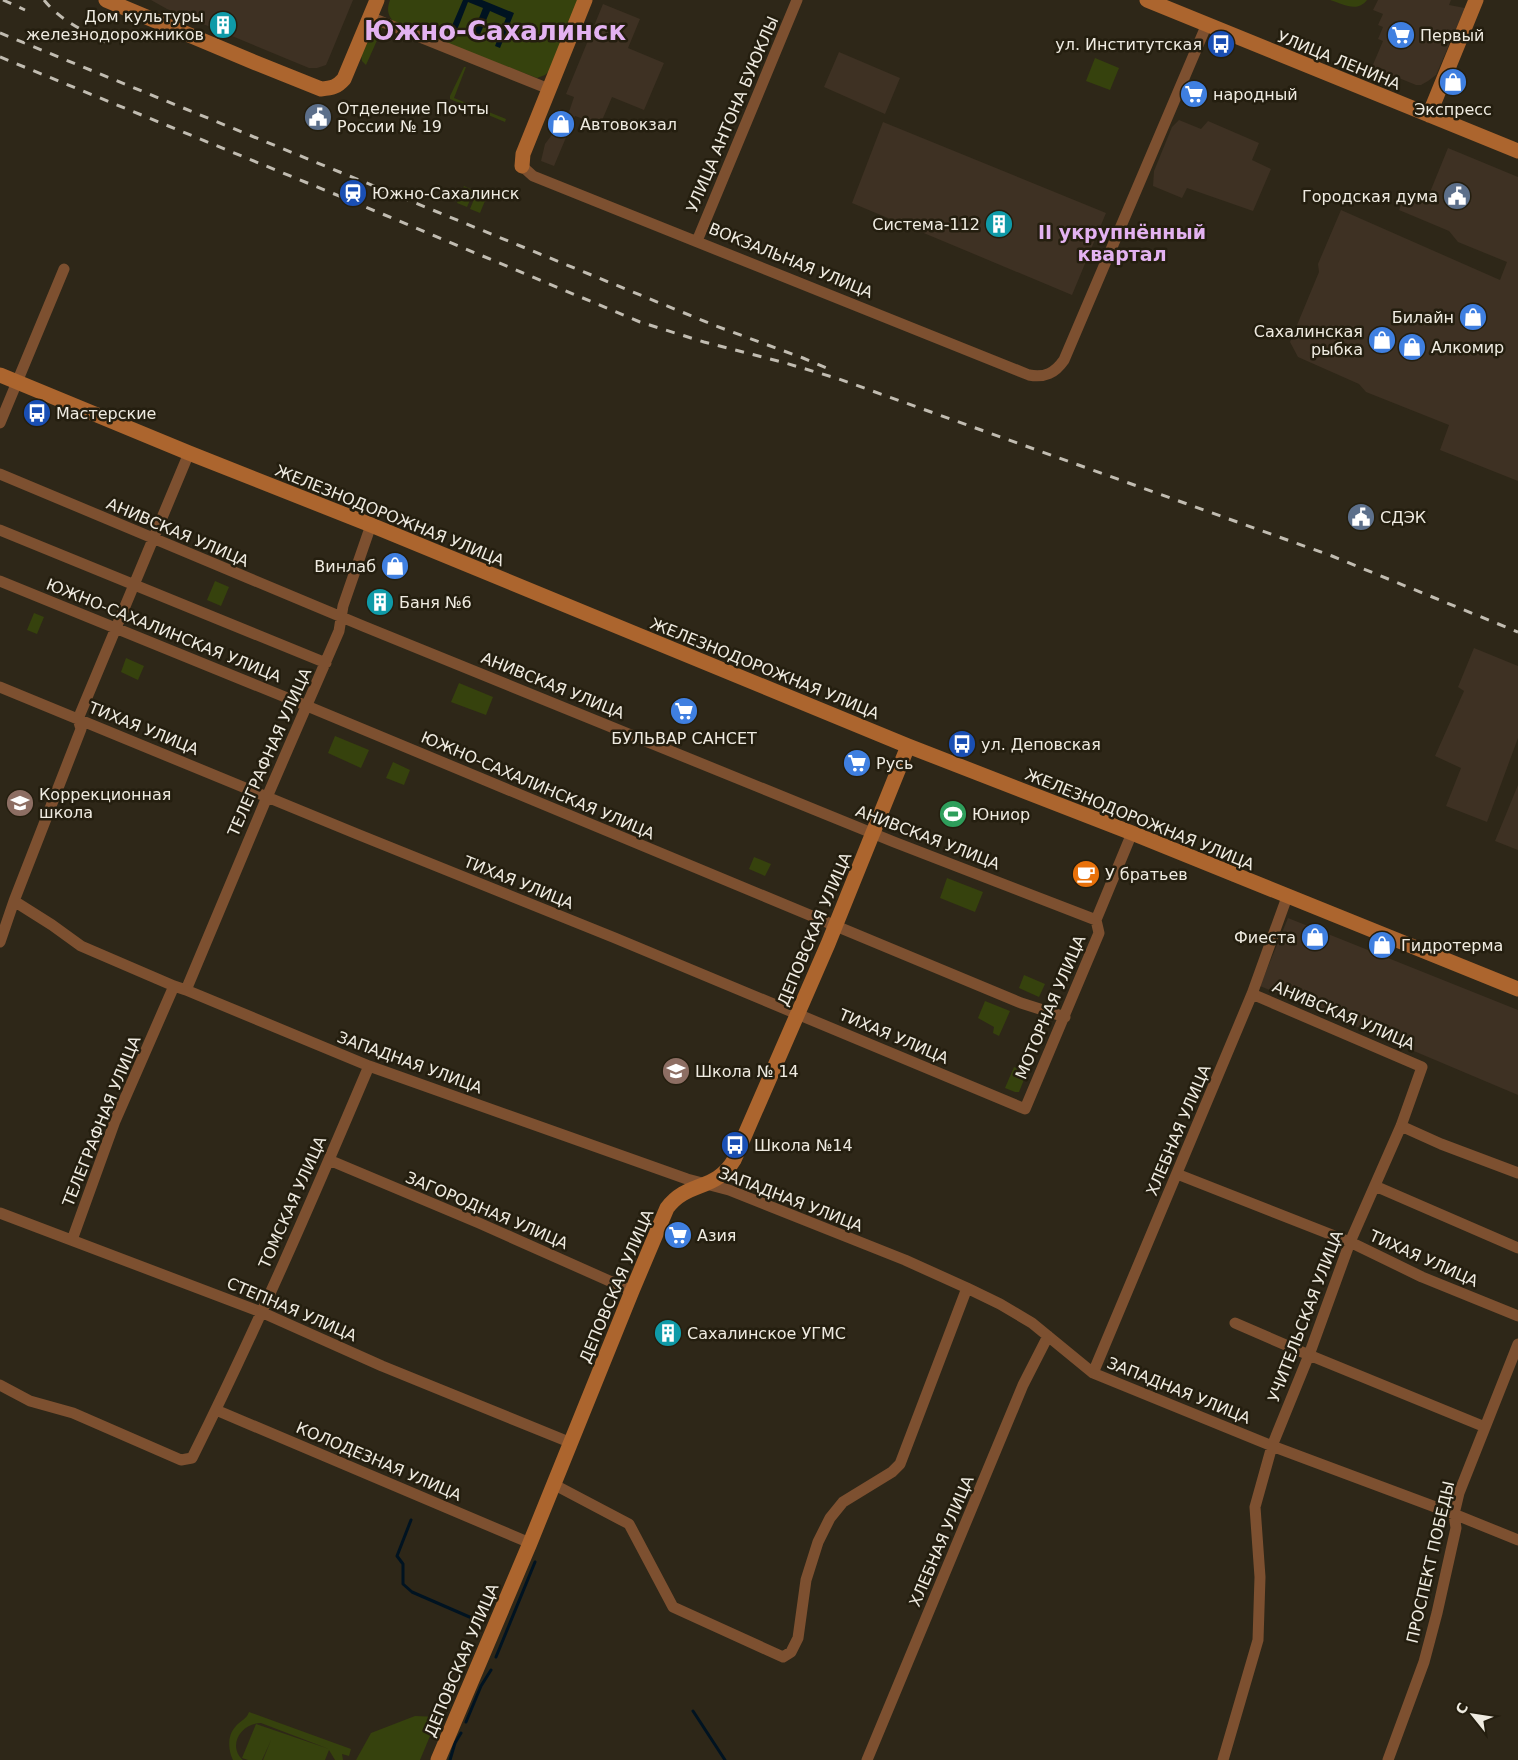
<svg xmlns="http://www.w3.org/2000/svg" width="1518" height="1760" viewBox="0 0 1518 1760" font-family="'DejaVu Sans',sans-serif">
	<rect width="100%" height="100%" fill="#2e2718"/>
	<path fill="#3e3123" d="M151,0H353L329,58L326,65L317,68H309L167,9Z
		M1378,0H1451L1449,5L1465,8L1436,75L1428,81L1421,85H1416L1372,67L1383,41L1378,39L1383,27L1378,25L1383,14L1373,10Z
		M603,4L640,19L628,48L664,63L644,110L612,97L600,125L575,116L554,166L541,161L545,144L551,136L552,134L549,132L559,109L569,112L574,97L566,94Z
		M839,52L900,78L885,114L824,87Z
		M1179,120L1201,129L1208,121L1259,143L1252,160L1271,169L1253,211L1187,188L1182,198L1153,186L1154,171L1172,127Z
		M883,122L1106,213L1072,295L852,203Z
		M1448,148L1518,177V481L1440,450L1449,425L1366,392L1359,384L1298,357L1290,342L1319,272L1318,264L1341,210L1500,280L1507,262L1458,242L1449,231L1399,210L1405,194L1426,202Z
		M1474,648L1518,666V738L1487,822L1446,806L1461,768L1435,756L1464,691L1458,687Z
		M1518,785V850L1495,841Z
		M1288,918L1518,1010V1095L1260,986Z"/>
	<path fill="#36420d" d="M390,0H578L551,69L545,75L537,78L397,25C388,17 386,11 390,0Z
		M1330,0H1367C1357,13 1343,4 1330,0Z
		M376,27H383L366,65L362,61L361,55L373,29Z
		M1095,58L1119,68L1110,90L1086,81Z
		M464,67H466L454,98L506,119L505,122L450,99V96Z
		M464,186L474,191L467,207L457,203Z
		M477,192L487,196L480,213L470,209Z
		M215,581L229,587L221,606L207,600Z
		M34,613L44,617L37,634L27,630Z
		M126,658L144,666L138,680L121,672Z
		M459,683L493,697L486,715L451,702Z
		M335,736L369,750L361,768L328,753Z
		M393,762L410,770L404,785L386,778Z
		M754,857L771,864L765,876L749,869Z
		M947,878L983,892L975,912L940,898Z
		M1024,975L1045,984L1039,997L1019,988Z
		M985,1001L1010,1011L999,1036L993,1033L994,1027L978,1018Z
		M1014,1067L1027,1072L1019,1092H1015L1005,1088Z
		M249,1712L351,1749L349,1756L342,1754L343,1760H335L329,1750L325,1760H263L271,1740L262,1760H248L242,1758L256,1724L329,1749L261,1723C241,1723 227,1746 243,1760H233C228,1750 227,1735 236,1726C241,1720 246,1720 249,1712Z
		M415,1716L438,1717L420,1760H356L371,1733Z"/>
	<path fill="#001321" d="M463,0H482L514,13L500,48L495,46L506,18L490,11L478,39L472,36L483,8L468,2L457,30L451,28Z"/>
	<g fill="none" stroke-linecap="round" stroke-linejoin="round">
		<path stroke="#001321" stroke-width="3" d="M411,1520L397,1556L403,1564V1584L412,1592L481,1622
			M496,1657L535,1562
			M693,1711L725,1760
			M466,1722L481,1686L491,1670
			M450,1760L455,1743L461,1733"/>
		<path stroke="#7d5030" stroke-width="11" d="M370,17L549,89
			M522,166L533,176L1029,375C1045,378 1055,373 1064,360L1207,24
			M697,241L797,0
			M0,423L64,269
			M0,474L363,626L894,842L1096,920
			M0,530L326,663
			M0,581L307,706L1021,1003L1065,1017
			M0,687L357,834L615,938L1025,1109L1099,933L1096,920L1132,833
			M14,901L52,925L81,946L174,986L186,990L369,1066L687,1179L729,1190L905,1260L967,1288L1000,1304L1032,1323L1093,1373L1272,1446L1454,1514L1518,1540
			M0,942L14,901L81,729L78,719L189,453
			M186,990L267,797L339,631L343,606L371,525
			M1401,1126L1441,1144L1518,1173
			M329,1160L479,1223L632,1291
			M1177,1174L1350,1242L1422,1277L1518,1316
			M1375,1186L1518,1248
			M0,1213L261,1312L382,1366L569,1442
			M72,1240L115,1121L174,986
			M1235,1323L1309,1355L1485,1427
			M1093,1373L1252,994L1287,897
			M0,1385L30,1401L73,1413L181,1460L192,1458C256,1330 313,1198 369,1066
			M216,1410L530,1543
			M553,1484L629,1524L673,1607L783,1657L791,1652L798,1638L806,1580L818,1542L830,1518L843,1502L892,1472L900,1464L967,1288
			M867,1760L1023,1385L1048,1336
			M1223,1760L1258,1640L1260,1577L1255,1507L1272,1446L1309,1355L1350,1242L1401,1126L1422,1067L1252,994
			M1388,1760L1424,1662L1437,1613L1456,1528L1454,1514L1459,1493L1518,1344"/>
		<path stroke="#ac652e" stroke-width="15" d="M106,0L256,63L321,89C332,88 337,87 344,79L377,0
			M1147,0L1518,151
			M1429,115L1476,0
			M522,166L523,154L585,0
			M0,375L189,453L371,525L908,746L1132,833L1518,989
			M438,1760L530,1543L632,1291L667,1208C688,1180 715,1192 734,1160L828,944L908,746"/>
		<path stroke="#c1bcb1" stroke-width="3" stroke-dasharray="9 9" stroke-linecap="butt" d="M3,0L25,10
			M44,0C60,20 82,30 105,42
			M0,33L716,326L803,358L829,369
			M0,57L349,200L640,322L704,342L782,362L839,379L1332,556L1518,632"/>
	</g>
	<defs>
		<symbol id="building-disc" viewBox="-11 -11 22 22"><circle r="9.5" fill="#0f9aa8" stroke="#241e0f"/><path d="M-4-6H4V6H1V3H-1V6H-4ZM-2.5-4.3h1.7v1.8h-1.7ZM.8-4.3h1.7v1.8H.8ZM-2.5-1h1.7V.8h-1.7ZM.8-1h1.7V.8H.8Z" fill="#fff"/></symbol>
		<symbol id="supermarket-disc" viewBox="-11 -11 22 22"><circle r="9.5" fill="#3f7fe0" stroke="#241e0f"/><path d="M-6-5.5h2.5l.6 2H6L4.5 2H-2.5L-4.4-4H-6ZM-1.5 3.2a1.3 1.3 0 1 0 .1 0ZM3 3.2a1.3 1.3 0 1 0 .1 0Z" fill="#fff"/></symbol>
		<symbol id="bus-disc" viewBox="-11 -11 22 22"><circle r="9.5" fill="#1a4fb4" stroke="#241e0f"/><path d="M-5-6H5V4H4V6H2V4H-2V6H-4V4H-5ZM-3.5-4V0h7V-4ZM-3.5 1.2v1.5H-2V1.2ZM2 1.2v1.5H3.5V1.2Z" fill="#fff"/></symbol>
		<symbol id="shop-disc" viewBox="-11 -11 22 22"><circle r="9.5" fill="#3f7fe0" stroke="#241e0f"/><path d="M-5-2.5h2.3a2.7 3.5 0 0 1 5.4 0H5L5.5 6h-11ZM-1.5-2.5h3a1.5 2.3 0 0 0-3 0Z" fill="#fff"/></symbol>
		<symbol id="civic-disc" viewBox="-11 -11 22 22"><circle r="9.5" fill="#5c6f8a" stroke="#241e0f"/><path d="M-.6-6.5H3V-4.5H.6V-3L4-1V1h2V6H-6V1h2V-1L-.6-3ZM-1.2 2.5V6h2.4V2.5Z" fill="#fff"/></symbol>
		<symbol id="station-disc" viewBox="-11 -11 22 22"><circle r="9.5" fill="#1a4fb4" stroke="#241e0f"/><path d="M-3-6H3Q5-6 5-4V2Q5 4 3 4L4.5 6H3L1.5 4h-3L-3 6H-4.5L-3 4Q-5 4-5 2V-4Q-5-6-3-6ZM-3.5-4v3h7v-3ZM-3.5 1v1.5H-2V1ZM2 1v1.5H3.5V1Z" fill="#fff"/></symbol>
		<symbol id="school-disc" viewBox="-11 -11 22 22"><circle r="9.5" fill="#8d6e63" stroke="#241e0f"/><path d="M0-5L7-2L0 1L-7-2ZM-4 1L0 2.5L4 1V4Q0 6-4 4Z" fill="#fff"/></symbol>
		<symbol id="stadium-disc" viewBox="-11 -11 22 22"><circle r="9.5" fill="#2e9e5b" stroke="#241e0f"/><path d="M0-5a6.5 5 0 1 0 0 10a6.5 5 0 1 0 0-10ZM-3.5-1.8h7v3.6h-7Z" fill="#fff"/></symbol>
		<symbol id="cafe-disc" viewBox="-11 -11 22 22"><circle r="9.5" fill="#e8710a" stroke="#241e0f"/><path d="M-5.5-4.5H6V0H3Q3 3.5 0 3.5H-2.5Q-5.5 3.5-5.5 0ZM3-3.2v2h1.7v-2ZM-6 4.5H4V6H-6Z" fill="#fff"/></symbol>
	</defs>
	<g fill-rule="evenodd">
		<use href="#building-disc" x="207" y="9" width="32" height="32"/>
		<use href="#supermarket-disc" x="1385" y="19" width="32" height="32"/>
		<use href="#bus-disc" x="1205" y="28" width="32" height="32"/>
		<use href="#shop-disc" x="1437" y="66" width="32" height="32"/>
		<use href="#supermarket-disc" x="1178" y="78" width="32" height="32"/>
		<use href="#civic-disc" x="302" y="101" width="32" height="32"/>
		<use href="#shop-disc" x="545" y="108" width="32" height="32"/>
		<use href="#station-disc" x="337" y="177" width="32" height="32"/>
		<use href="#civic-disc" x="1441" y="180" width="32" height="32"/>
		<use href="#building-disc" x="983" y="208" width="32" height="32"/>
		<use href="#shop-disc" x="1457" y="301" width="32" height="32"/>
		<use href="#shop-disc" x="1366" y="324" width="32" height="32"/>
		<use href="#shop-disc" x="1396" y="331" width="32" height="32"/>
		<use href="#bus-disc" x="21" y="397" width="32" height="32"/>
		<use href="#civic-disc" x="1345" y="501" width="32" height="32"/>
		<use href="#shop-disc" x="379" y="550" width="32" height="32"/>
		<use href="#building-disc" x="364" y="586" width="32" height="32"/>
		<use href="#supermarket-disc" x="668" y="695" width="32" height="32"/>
		<use href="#bus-disc" x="946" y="728" width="32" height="32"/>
		<use href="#supermarket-disc" x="841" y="747" width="32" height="32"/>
		<use href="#school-disc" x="4" y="787" width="32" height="32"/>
		<use href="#stadium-disc" x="937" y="798" width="32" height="32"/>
		<use href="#cafe-disc" x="1070" y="858" width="32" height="32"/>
		<use href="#shop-disc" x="1299" y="921" width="32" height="32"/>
		<use href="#shop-disc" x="1366" y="929" width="32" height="32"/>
		<use href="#school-disc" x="660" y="1055" width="32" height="32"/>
		<use href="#bus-disc" x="719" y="1129" width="32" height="32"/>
		<use href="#supermarket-disc" x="662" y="1219" width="32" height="32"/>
		<use href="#building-disc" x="652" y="1317" width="32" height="32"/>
	</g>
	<g text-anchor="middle" stroke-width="5" stroke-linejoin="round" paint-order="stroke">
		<g font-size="16" fill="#efebe1" stroke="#241e0f" text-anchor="start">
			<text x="204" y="22" text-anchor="end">Дом культуры<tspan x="204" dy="18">железнодорожников</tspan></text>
			<text x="1420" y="41">Первый</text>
			<text x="1202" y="50" text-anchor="end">ул. Институтская</text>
			<text x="1213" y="100">народный</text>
			<text x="337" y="114">Отделение Почты<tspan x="337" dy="18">России № 19</tspan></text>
			<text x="1453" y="115" text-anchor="middle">Экспресс</text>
			<text x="580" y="130">Автовокзал</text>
			<text x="372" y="199">Южно-Сахалинск</text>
			<text x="1438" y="202" text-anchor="end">Городская дума</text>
			<text x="980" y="230" text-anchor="end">Система-112</text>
			<text x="1454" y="323" text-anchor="end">Билайн</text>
			<text x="1363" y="337" text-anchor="end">Сахалинская<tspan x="1363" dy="18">рыбка</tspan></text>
			<text x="1431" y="353">Алкомир</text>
			<text x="56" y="419">Мастерские</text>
			<text x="1380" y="523">СДЭК</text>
			<text x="376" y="572" text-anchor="end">Винлаб</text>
			<text x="399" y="608">Баня №6</text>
			<text x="684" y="744" text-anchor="middle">БУЛЬВАР САНСЕТ</text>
			<text x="981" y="750">ул. Деповская</text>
			<text x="876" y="769">Русь</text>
			<text x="39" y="800">Коррекционная<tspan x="39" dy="18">школа</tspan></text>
			<text x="972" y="820">Юниор</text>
			<text x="1105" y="880">У братьев</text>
			<text x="1296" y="943" text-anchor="end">Фиеста</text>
			<text x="1401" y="951">Гидротерма</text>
			<text x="695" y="1077">Школа № 14</text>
			<text x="754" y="1151">Школа №14</text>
			<text x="697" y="1241">Азия</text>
			<text x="687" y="1339">Сахалинское УГМС</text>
		</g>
		<g font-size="16" fill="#efebe1" stroke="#241e0f">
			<text transform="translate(1339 60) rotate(22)" y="6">УЛИЦА ЛЕНИНА</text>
			<text transform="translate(732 114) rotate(-67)" y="6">УЛИЦА АНТОНА БУЮКЛЫ</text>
			<text transform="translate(791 260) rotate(22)" y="6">ВОКЗАЛЬНАЯ УЛИЦА</text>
			<text transform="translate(390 515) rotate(22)" y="6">ЖЕЛЕЗНОДОРОЖНАЯ УЛИЦА</text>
			<text transform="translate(178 532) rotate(23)" y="6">АНИВСКАЯ УЛИЦА</text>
			<text transform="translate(164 630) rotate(22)" y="6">ЮЖНО-САХАЛИНСКАЯ УЛИЦА</text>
			<text transform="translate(765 668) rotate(22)" y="6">ЖЕЛЕЗНОДОРОЖНАЯ УЛИЦА</text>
			<text transform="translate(553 685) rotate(22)" y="6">АНИВСКАЯ УЛИЦА</text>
			<text transform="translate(144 728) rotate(22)" y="6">ТИХАЯ УЛИЦА</text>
			<text transform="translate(269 752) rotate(-66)" y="6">ТЕЛЕГРАФНАЯ УЛИЦА</text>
			<text transform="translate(538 785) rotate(23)" y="6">ЮЖНО-САХАЛИНСКАЯ УЛИЦА</text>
			<text transform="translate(1140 819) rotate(22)" y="6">ЖЕЛЕЗНОДОРОЖНАЯ УЛИЦА</text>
			<text transform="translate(928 837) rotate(21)" y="6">АНИВСКАЯ УЛИЦА</text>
			<text transform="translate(519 882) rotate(22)" y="6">ТИХАЯ УЛИЦА</text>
			<text transform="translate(814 929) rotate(-67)" y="6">ДЕПОВСКАЯ УЛИЦА</text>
			<text transform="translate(1050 1007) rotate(-67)" y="6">МОТОРНАЯ УЛИЦА</text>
			<text transform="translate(1344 1015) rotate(23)" y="6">АНИВСКАЯ УЛИЦА</text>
			<text transform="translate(894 1036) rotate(23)" y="6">ТИХАЯ УЛИЦА</text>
			<text transform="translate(410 1062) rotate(20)" y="6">ЗАПАДНАЯ УЛИЦА</text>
			<text transform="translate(101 1121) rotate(-68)" y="6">ТЕЛЕГРАФНАЯ УЛИЦА</text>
			<text transform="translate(1178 1130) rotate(-67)" y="6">ХЛЕБНАЯ УЛИЦА</text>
			<text transform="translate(791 1199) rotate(21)" y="6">ЗАПАДНАЯ УЛИЦА</text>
			<text transform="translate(292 1202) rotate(-66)" y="6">ТОМСКАЯ УЛИЦА</text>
			<text transform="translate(487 1210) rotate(23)" y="6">ЗАГОРОДНАЯ УЛИЦА</text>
			<text transform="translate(1424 1258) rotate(24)" y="6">ТИХАЯ УЛИЦА</text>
			<text transform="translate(616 1286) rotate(-67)" y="6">ДЕПОВСКАЯ УЛИЦА</text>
			<text transform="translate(292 1309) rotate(23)" y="6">СТЕПНАЯ УЛИЦА</text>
			<text transform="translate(1305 1316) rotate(-69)" y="6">УЧИТЕЛЬСКАЯ УЛИЦА</text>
			<text transform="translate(1179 1390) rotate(22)" y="6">ЗАПАДНАЯ УЛИЦА</text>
			<text transform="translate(379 1461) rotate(23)" y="6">КОЛОДЕЗНАЯ УЛИЦА</text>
			<text transform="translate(941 1541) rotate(-67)" y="6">ХЛЕБНАЯ УЛИЦА</text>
			<text transform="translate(1430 1562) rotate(-77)" y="6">ПРОСПЕКТ ПОБЕДЫ</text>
			<text transform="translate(461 1660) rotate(-67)" y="6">ДЕПОВСКАЯ УЛИЦА</text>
		</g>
		<g font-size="19" font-weight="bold" fill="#e3b2f1" stroke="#241e0f">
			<text x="1122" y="239">II укрупнённый<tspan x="1122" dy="22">квартал</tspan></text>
		</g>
		<g font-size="26" font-weight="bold" fill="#e3b2f1" stroke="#241e0f">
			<text x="495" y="40">Южно-Сахалинск</text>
		</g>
	</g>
	<g transform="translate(1473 1715) rotate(300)" stroke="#241e0f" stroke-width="4" paint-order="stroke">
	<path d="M0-4L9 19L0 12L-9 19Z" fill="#efebe1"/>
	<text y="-8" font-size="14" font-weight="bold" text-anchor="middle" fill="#efebe1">С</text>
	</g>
</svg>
